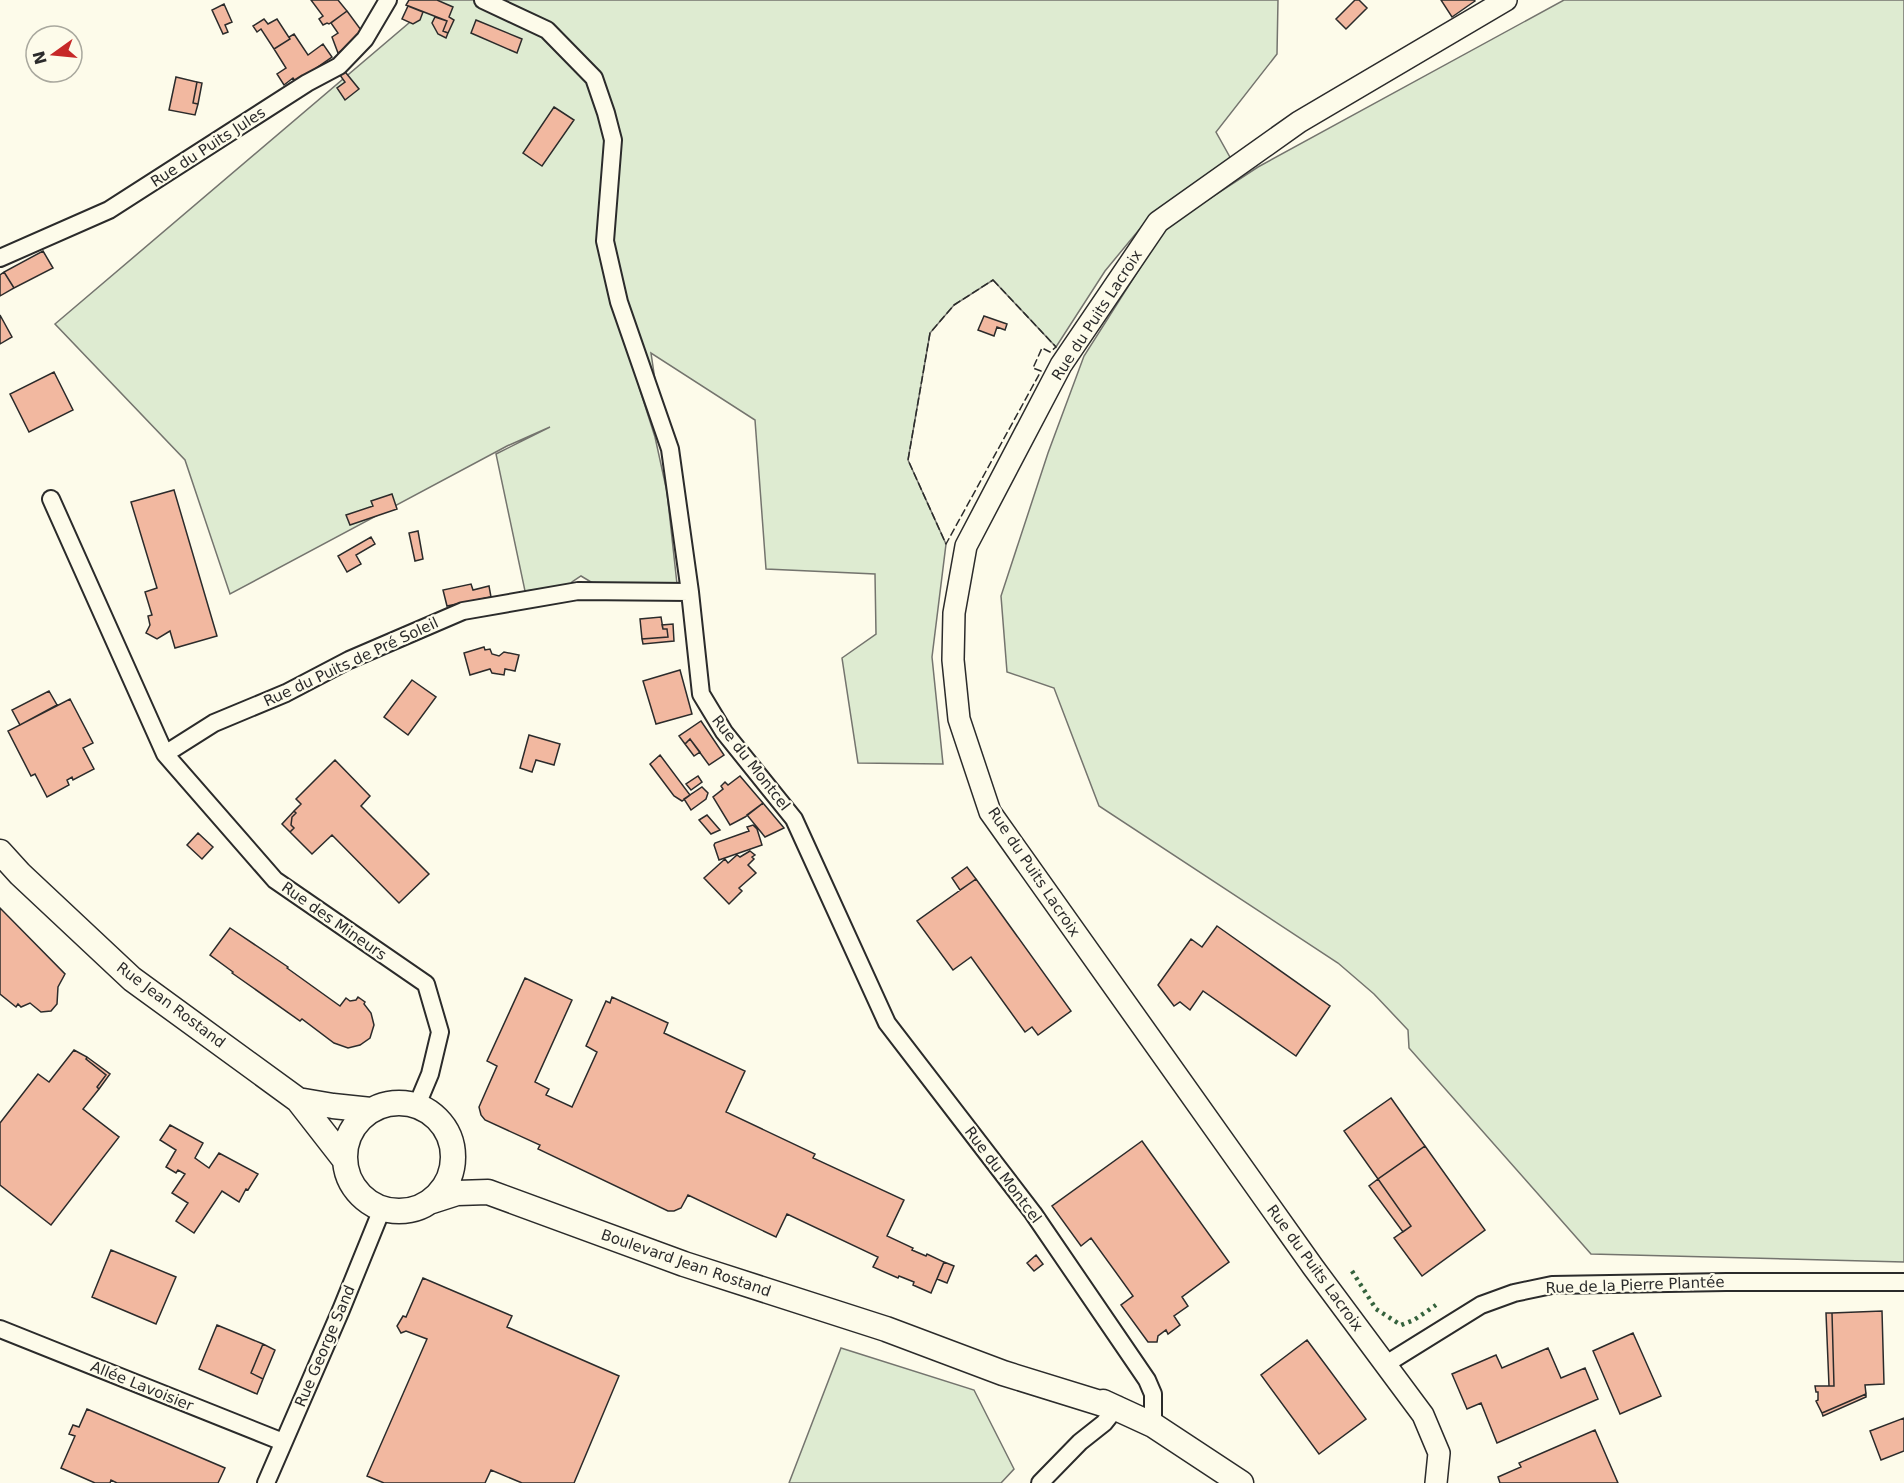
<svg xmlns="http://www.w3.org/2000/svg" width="1904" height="1483" viewBox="0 0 1904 1483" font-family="'DejaVu Sans',sans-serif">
	<rect width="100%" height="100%" fill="#fdfbea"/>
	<path fill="#deebd1" stroke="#74746e" stroke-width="1.5" d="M436,0H1278L1277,54L1216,132L1231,159L1152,214L1105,271L1056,347L993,280L954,305L930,333L908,460L946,544L932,657L943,764L858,763L842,658L876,634L875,574L766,569L755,420L651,353L655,380L639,387L655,437L667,492L677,584L596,585L581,576L572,582V586L525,591L496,454L550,427L507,446L230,594L185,460L55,324Z
		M1564,0H1904V1262L1591,1254L1409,1048L1408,1030L1374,994L1338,963L1099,806L1054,688L1007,672L1001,596L1048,453L1084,356L1166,227L1258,167Z
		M841,1348L974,1390L1014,1469L1001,1483H789Z"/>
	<path fill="#f2b8a0" stroke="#2b2b2b" stroke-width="1.5" d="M311,0H338L347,11L329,24L327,23L323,25L319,19L323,16Z
		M409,0H437L453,7L449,17L454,20L448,33L443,31L447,21L406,5Z
		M1355,0H1359L1367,8L1346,29L1336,19Z
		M1441,0H1474L1475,1L1452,17Z
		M224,4L232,22L225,25L228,32L223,34L212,10Z
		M408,6L423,12L420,20L413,24L402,19Z
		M347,11L364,34L338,53L332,37L338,33L331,23Z
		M435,17L447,21L443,31L448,33L446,38L438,34L432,23Z
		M264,19L268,24L277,19L290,39L274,49L261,29L257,32L253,26Z
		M476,20L522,39L517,53L471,33Z
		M294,34L308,55L323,44L332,57L296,82L293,78L284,85L277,74L286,68L274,49L290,39L289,37Z
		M342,68L359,89L345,100L337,88L345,82L337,71Z
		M176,77L197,82L193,103L198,104L195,115L169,110Z
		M197,82L202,83L198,104L193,103Z
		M554,107L574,120L542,166L523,153Z
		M43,251L53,268L14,288L4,272Z
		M4,272L14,288L0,296V275Z
		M0,315L12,337L0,344Z
		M984,316L1007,324L1005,330L997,327L994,336L978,330Z
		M54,372L73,410L29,432L10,394Z
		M174,490L217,636L175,648L170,631L157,639L146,633L150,625L148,616L152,615L145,592L157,588L131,502Z
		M392,494L397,509L350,525L346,515L373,506L371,501Z
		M418,531L423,559L415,561L409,533Z
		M371,537L375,544L356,555L361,564L347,572L338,556Z
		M471,584L473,590L489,586L491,597L447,606L443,590Z
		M661,617L663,629H667L668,637L642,639L640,619Z
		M673,624L674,641L643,644L642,639L668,637L667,629H663L662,625Z
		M484,647L485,650L490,649L492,654L499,656L504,652L519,655L515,671L505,669L504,675L492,673L490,669L470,675L464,653Z
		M680,670L692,714L656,724L643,681Z
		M412,680L436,697L408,735L384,717Z
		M49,691L57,705L20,725L12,710Z
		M70,699L93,743L83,748L94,769L73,780L72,777L67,780L69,785L47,797L35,774L31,776L8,731Z
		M701,721L724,755L709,765L690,739L685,744L679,736Z
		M529,735L560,744L554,765L536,760L532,772L520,768Z
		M690,739L700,752L694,756L685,744Z
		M660,755L690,795L682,801L674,796L650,764Z
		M335,760L370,796L361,806L429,874L399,903L332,835L312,854L290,832L294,828L291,825L292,817L296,813L294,811L301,804L296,799Z
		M698,776L702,782L691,790L686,784Z
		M740,776L763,803L745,817L730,825L713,797L723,789L721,786L725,782L728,785Z
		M702,787L708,793L706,799L691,810L684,799Z
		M763,803L784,828L765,837L747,815Z
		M294,811L296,813L292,817L291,825L294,828L290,832L282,824Z
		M707,815L720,830L711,834L699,820Z
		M753,825L757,829L762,845L719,860L714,845L715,843L749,831L747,827Z
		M198,833L213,847L202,859L187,845Z
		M750,851L755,855L752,857L754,859L748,865L756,873L739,888L742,891L729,904L704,878L725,859L728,863L737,855L740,857Z
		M967,867L976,879L960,890L952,878Z
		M976,879L1071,1011L1038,1035L1032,1027L1025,1032L971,957L953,970L917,921Z
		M0,908L65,974L58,987L57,1004L51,1011L41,1012L30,1003L21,1007L18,1004L16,1007L0,994Z
		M1217,926L1330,1006L1296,1056L1203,991L1190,1010L1180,1002L1174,1006L1158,985L1191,939L1202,947Z
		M230,928L288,967L287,968L340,1006L346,998L350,1001L356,1000L358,997L365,1002L364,1004L371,1013L374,1025L370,1038L360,1045L348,1048L334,1043L302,1019L300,1021L232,973L233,972L210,955Z
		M525,978L572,1000L535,1082L549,1089L546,1095L572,1107L597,1052L586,1046L606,1001L610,1003L612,997L668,1023L664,1033L745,1071L726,1112L815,1154L813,1158L904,1200L887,1236L913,1248L912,1250L926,1256L927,1254L944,1262L931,1293L913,1285L914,1282L899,1276L898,1278L873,1267L878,1257L787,1214L776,1237L688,1195L681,1208L674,1211H668L538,1149L540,1145L485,1120L481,1115L479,1107L497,1066L487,1061Z
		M74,1050L87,1057L86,1059L106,1075L97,1087L99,1089L83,1109L119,1137L51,1225L0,1185V1123L38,1074L49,1082Z
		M87,1057L110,1074L99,1089L97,1087L106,1075L86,1059Z
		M1391,1098L1425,1146L1378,1179L1344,1131Z
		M170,1125L203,1143L195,1158L209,1168L219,1153L258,1174L248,1190L246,1189L239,1202L222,1191L194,1233L176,1221L188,1203L172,1193L185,1174L178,1170L176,1173L166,1167L176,1150L160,1140Z
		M1142,1141L1229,1262L1182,1297L1188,1306L1174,1316L1180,1325L1168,1334L1166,1330L1158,1336L1157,1342H1148L1121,1305L1133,1296L1091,1238L1081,1246L1052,1206Z
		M1425,1146L1485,1230L1422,1276L1394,1238L1411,1226L1378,1179Z
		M1378,1179L1411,1226L1403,1232L1369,1186Z
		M111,1250L176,1277L156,1324L92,1297Z
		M1036,1255L1043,1264L1034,1271L1027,1263Z
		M944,1262L954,1266L947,1283L937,1279Z
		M423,1278L512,1316L507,1327L619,1376L574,1483H522L491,1470L485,1483H384L367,1476L427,1339L406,1331L401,1333L397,1326L403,1316L406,1317Z
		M1882,1311L1884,1384L1865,1385L1866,1394L1822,1413L1816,1401L1818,1400V1392H1816L1815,1386H1834L1832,1313Z
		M1826,1313H1832L1834,1386H1829Z
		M217,1325L263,1344L251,1373L263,1379L257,1394L199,1369Z
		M1633,1333L1661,1396L1620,1414L1593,1351Z
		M1307,1340L1366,1419L1319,1454L1261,1375Z
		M263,1344L275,1350L263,1379L251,1373Z
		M1548,1348L1561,1378L1585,1368L1598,1399L1497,1443L1481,1403L1467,1409L1452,1374L1496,1355L1502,1368Z
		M1866,1394V1397L1823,1416L1822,1413Z
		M87,1409L225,1468L218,1483H117L111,1480L110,1483H95L61,1468L75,1436L69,1434L73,1425L79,1427Z
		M1904,1418V1451L1881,1460L1870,1431Z
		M1595,1430L1618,1483H1500L1498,1477L1521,1467L1519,1463Z"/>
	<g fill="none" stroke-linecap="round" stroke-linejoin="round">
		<defs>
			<path id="minor" d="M483,0L547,30L594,78L606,113L613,140L605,241L619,302L670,449L690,592L701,694L724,732L794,819L887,1023L1033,1213L1147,1380L1153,1394V1425
				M0,258L109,210L307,83L339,66L365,39L388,0
				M51,499L165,754L275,880L426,984L440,1032L430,1074L417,1105
				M165,754L214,723L286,693L349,660L463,611L578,591L690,592
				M0,1329L283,1442
				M1386,1364L1481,1305L1514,1293L1552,1285L1726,1282H1904
				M266,1483L341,1310L382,1209
				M1040,1483L1080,1442L1104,1423L1116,1408"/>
			<path id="tertiary" d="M1436,1483L1439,1453L1423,1415L1313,1267L990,812L959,719L953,660L954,613L966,546L1061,365L1158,222L1299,122L1506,0"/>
			<path id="secondary" d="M0,852L20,874L132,979L298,1100L344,1159
				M298,1100L333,1106L371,1110
				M345 1157a54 54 0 1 1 108 0a54 54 0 1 1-108 0Z
				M429,1202L457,1193L488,1192L684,1264L886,1329L1003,1373L1116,1408
				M1103,1402L1153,1425L1241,1483"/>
		</defs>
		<use href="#minor" stroke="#2b2b2b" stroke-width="20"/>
		<use href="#tertiary" stroke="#2b2b2b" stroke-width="24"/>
		<use href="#secondary" stroke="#2b2b2b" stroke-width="27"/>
		<use href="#minor" stroke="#fdfbea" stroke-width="16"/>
		<use href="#tertiary" stroke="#fdfbea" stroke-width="21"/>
		<use href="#secondary" stroke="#fdfbea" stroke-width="24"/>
		<path stroke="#34623c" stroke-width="4.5" stroke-dasharray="3 4.5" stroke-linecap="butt" d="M1352,1271L1376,1309L1401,1325L1414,1320L1436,1305"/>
		<path stroke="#2b2b2b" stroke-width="1.5" stroke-dasharray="8 3" stroke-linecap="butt" d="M993,280L1056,347L1050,352L1042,348L1033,368L1041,371L946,544L908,460L930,333L954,305Z"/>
	</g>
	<g text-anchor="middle" stroke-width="4.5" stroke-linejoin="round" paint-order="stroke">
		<g font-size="15" fill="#2b2b2b" stroke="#fdfbea">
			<text transform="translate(208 147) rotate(-33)" y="5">Rue du Puits Jules</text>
			<text transform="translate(1097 315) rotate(-57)" y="5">Rue du Puits Lacroix</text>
			<text transform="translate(351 662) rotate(-25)" y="5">Rue du Puits de Pré Soleil</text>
			<text transform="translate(751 763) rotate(52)" y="5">Rue du Montcel</text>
			<text transform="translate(1034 872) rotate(56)" y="5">Rue du Puits Lacroix</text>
			<text transform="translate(334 921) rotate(35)" y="5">Rue des Mineurs</text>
			<text transform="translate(171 1005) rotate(37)" y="5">Rue Jean Rostand</text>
			<text transform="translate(1003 1175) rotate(53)" y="5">Rue du Montcel</text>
			<text transform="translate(686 1263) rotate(19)" y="5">Boulevard Jean Rostand</text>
			<text transform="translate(1315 1268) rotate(54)" y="5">Rue du Puits Lacroix</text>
			<text transform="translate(1635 1285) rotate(-2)" y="5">Rue de la Pierre Plantée</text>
			<text transform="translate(325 1346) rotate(-67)" y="5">Rue George Sand</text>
			<text transform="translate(142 1386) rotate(22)" y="5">Allée Lavoisier</text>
		</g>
	</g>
	<g transform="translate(54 54) rotate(255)"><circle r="28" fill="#fdfbea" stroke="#a9a89e" stroke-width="1.5"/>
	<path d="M0-4.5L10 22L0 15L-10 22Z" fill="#c62828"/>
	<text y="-9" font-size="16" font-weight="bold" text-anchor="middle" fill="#2b2b2b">N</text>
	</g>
</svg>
